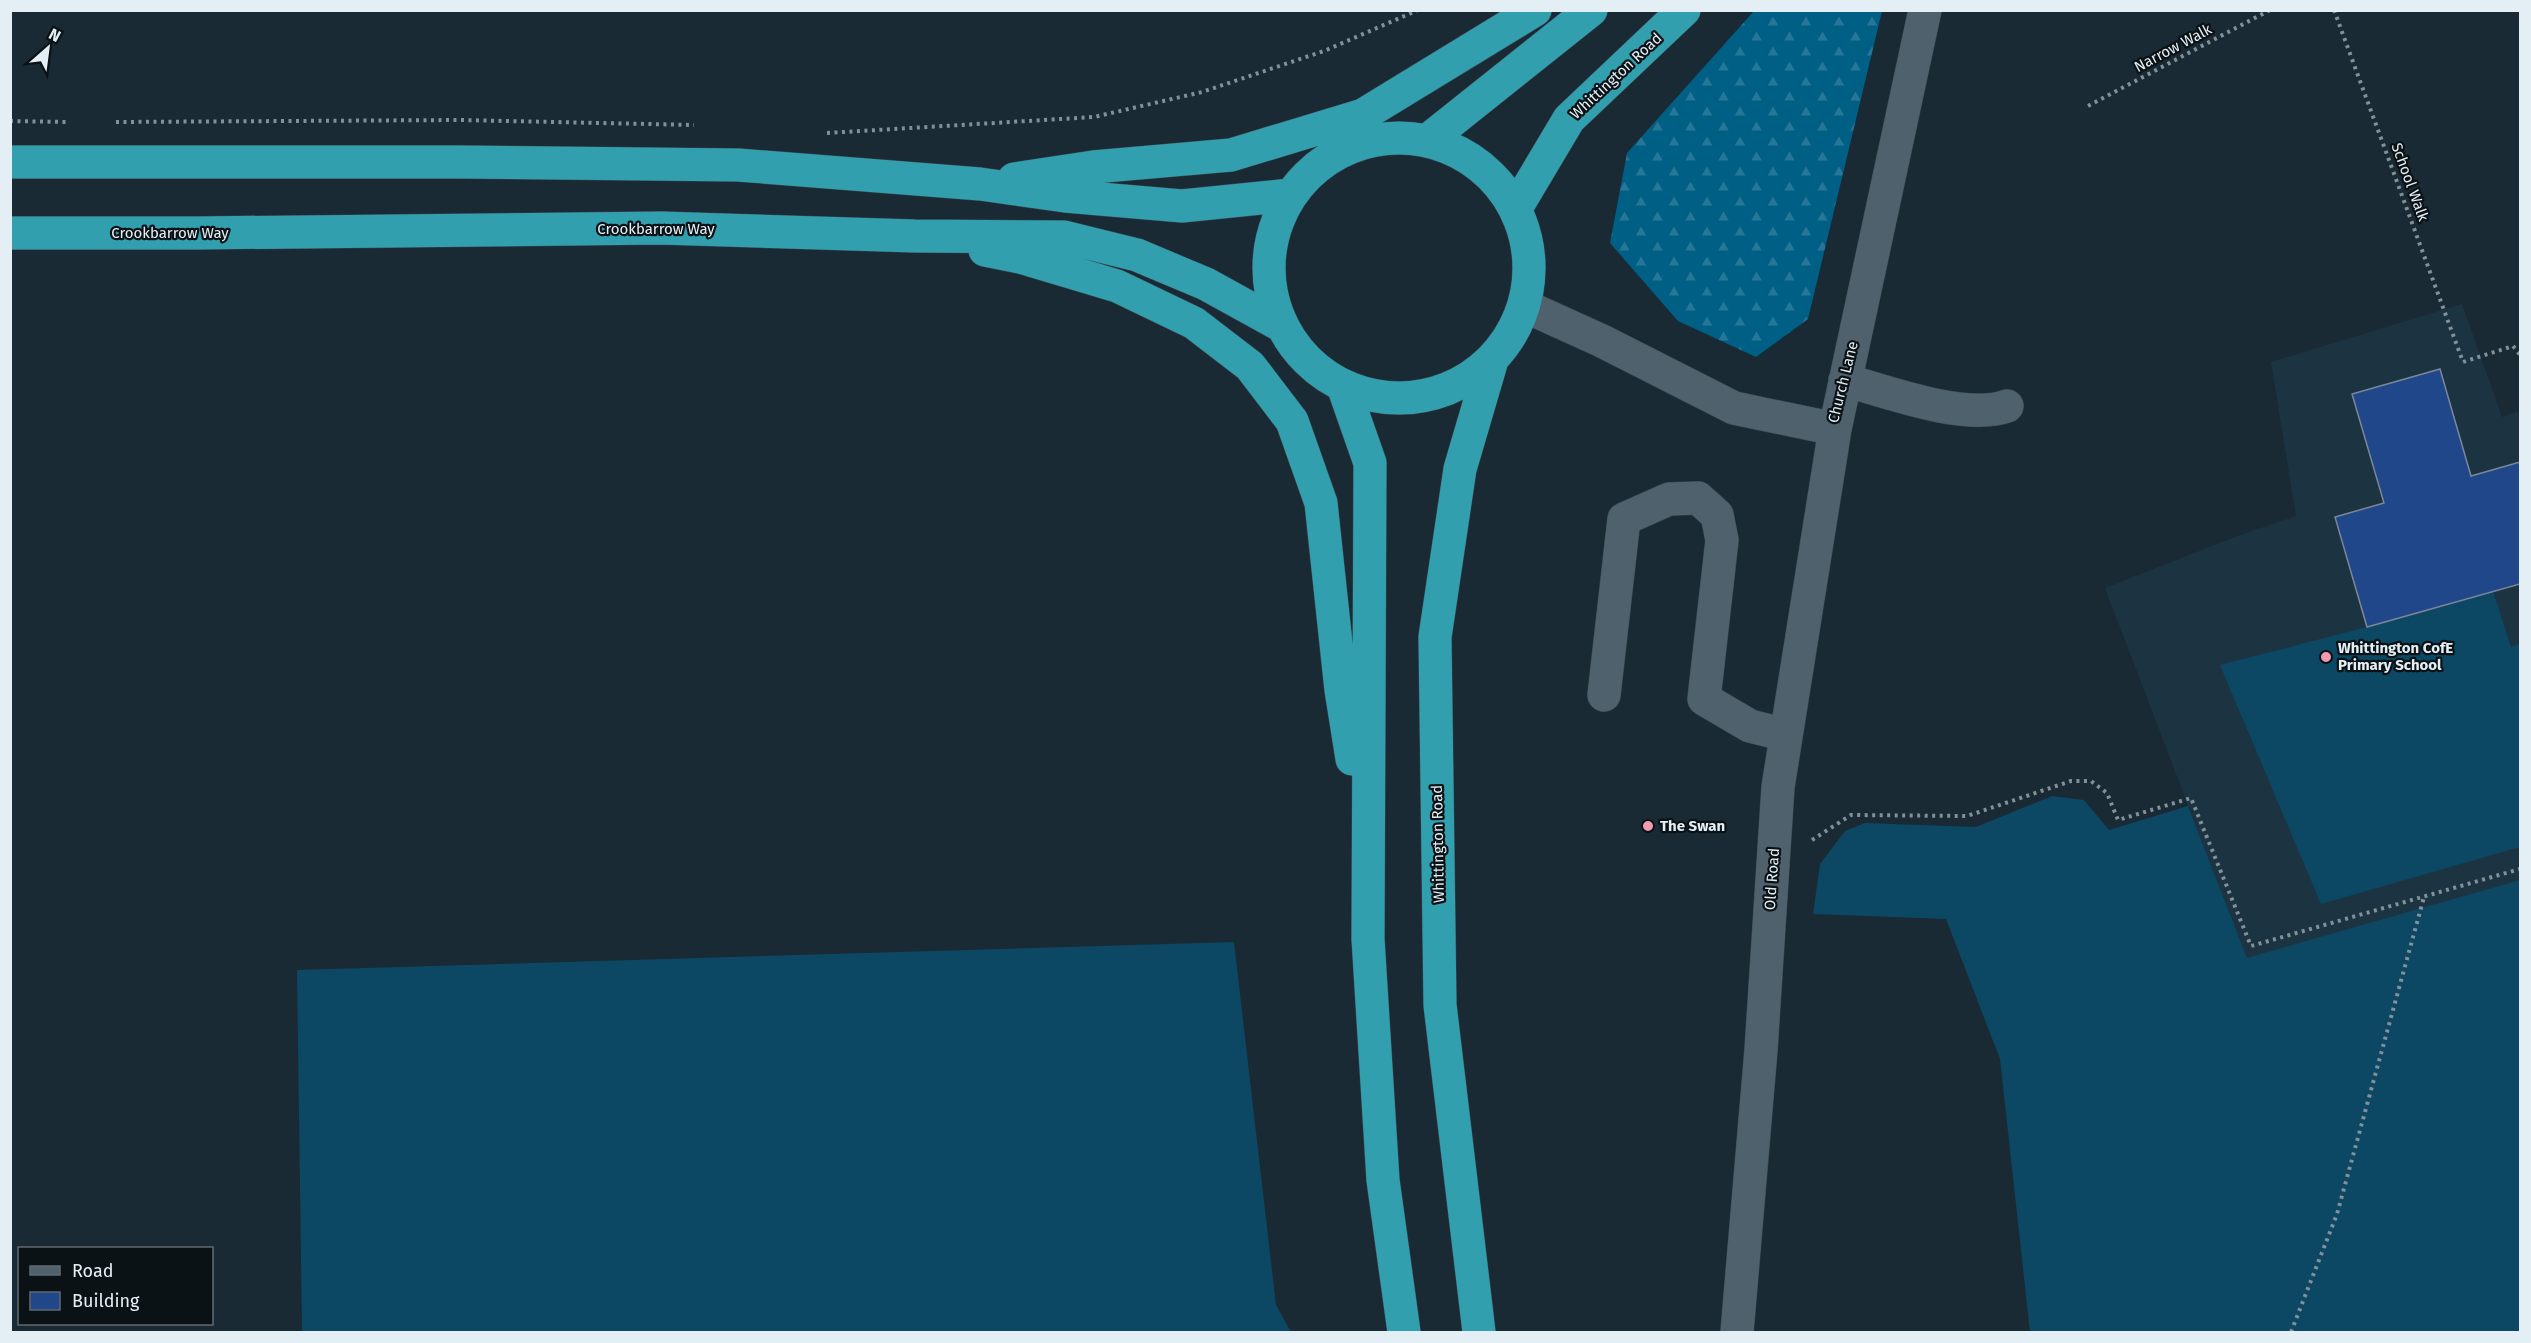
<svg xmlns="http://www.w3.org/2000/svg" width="2531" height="1343" viewBox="0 0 2531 1343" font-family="'Fira Sans',sans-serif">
	<defs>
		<pattern id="forest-firs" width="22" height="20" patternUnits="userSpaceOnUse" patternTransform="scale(1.5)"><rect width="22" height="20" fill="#005f85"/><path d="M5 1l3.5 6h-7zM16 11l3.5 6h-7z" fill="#257697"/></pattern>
	</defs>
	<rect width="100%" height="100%" fill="#192a34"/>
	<path fill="#1c3442" d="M2462,304L2502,417L2520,411V880L2247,959L2105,588L2240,535L2296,516L2271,362Z"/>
	<path fill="#0c4863" d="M2493,591L2511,647L2520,644V847L2321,904L2220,665L2367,627Z
		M2052,796L2084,800L2109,830L2188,806L2247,958L2520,880V1332H2030L2000,1059L1946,919L1813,914L1820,864L1845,831L1865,823L1976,827Z
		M1234,942L1276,1305L1291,1332H302L297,970Z"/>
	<path fill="url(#forest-firs)" d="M1754,11H1882L1808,319L1756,357L1678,321L1610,243L1627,153Z"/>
	<path fill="#1f478a" stroke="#7c8698" stroke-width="1.5" d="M2440,369L2471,476L2520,462V584L2367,627L2335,517L2384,503L2352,394Z"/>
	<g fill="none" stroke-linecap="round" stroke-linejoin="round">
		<defs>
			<path id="minor" d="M1525,306L1602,341L1734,408L1835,429
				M1845,380C1887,392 1966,421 2007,406
				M1604,695L1624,519L1669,499L1698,498L1717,515L1722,540L1704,699L1750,726L1786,735
				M1737,1332L1761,1050L1778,787L1835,429L1925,10"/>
			<path id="highway" d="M1269 268a130 130 0 1 1 260 0a130 130 0 1 1-260 0Z
				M1428,140L1591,10
				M10,162H460L738,165L980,184L1065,196L1182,206L1290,195
				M1014,179L1093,167L1231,155L1363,115L1535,10
				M1516,208L1569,119L1684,10
				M10,233H198L661,228L915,236L1064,237L1137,255L1206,284L1282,326
				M985,250L1020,257L1117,286L1194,323L1250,366L1292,421L1321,503L1341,690L1352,759
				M1343,386L1370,463L1368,939L1383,1180L1404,1332
				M1479,1332L1440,1005L1435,637L1460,469L1492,360"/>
		</defs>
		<use href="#minor" stroke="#39474f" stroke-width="34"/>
		<use href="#highway" stroke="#39474f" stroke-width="34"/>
		<path stroke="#829098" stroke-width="4" stroke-dasharray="3 4.5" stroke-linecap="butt" d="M2334,10L2463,362L2513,346L2520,355
			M2088,106L2270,10
			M10,121L67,122
			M116,122L460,120L694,125
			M827,133L1094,117L1202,92L1324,51L1418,10
			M1812,840L1851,815L1967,816L2071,781H2091L2107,793L2118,820L2191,798L2251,946L2520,869
			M2291,1332L2337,1214L2424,897"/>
		<use href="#minor" stroke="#4f616c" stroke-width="33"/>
		<use href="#highway" stroke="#329faf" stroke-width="33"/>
	</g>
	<g fill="#f29aae" stroke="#0a1216" stroke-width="2">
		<circle cx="2326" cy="657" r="6"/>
		<circle cx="1648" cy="826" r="6"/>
	</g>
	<g text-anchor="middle" stroke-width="4.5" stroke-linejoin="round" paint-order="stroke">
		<g font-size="15" fill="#e4eff5" stroke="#0a1216">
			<text transform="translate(2173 48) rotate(-28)" y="5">Narrow Walk</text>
			<text transform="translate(1616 76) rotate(-43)" y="5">Whittington Road</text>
			<text transform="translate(2410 182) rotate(70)" y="5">School Walk</text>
			<text x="656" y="234">Crookbarrow Way</text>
			<text x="170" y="238">Crookbarrow Way</text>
			<text transform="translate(1843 382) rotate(-76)" y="5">Church Lane</text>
			<text transform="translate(1438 844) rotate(-91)" y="5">Whittington Road</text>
			<text transform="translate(1772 879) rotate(-86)" y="5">Old Road</text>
		</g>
		<g font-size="15" font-weight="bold" fill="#e4eff5" stroke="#0a1216" text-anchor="start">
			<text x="2338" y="653">Whittington CofE<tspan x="2338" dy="17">Primary School</tspan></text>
			<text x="1660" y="831">The Swan</text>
		</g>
	</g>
	<rect width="2531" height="1343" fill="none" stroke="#e4eff5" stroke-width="24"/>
	<rect x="18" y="1247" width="195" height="78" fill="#0a1216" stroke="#616a6f" stroke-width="1.5"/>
	<rect x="30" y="1266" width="30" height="9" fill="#4f616c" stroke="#616a6f" stroke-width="1.5"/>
	<text x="72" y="1277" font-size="18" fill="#e4eff5">Road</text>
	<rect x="30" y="1292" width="30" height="18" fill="#1f478a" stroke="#616a6f" stroke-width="1.5"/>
	<text x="72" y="1307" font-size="18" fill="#e4eff5">Building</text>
	<g transform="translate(48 48) rotate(28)" stroke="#0a1216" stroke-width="4.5" paint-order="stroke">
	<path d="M0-4.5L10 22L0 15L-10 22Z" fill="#e4eff5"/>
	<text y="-9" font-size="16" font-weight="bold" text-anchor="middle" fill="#e4eff5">N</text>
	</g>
</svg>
